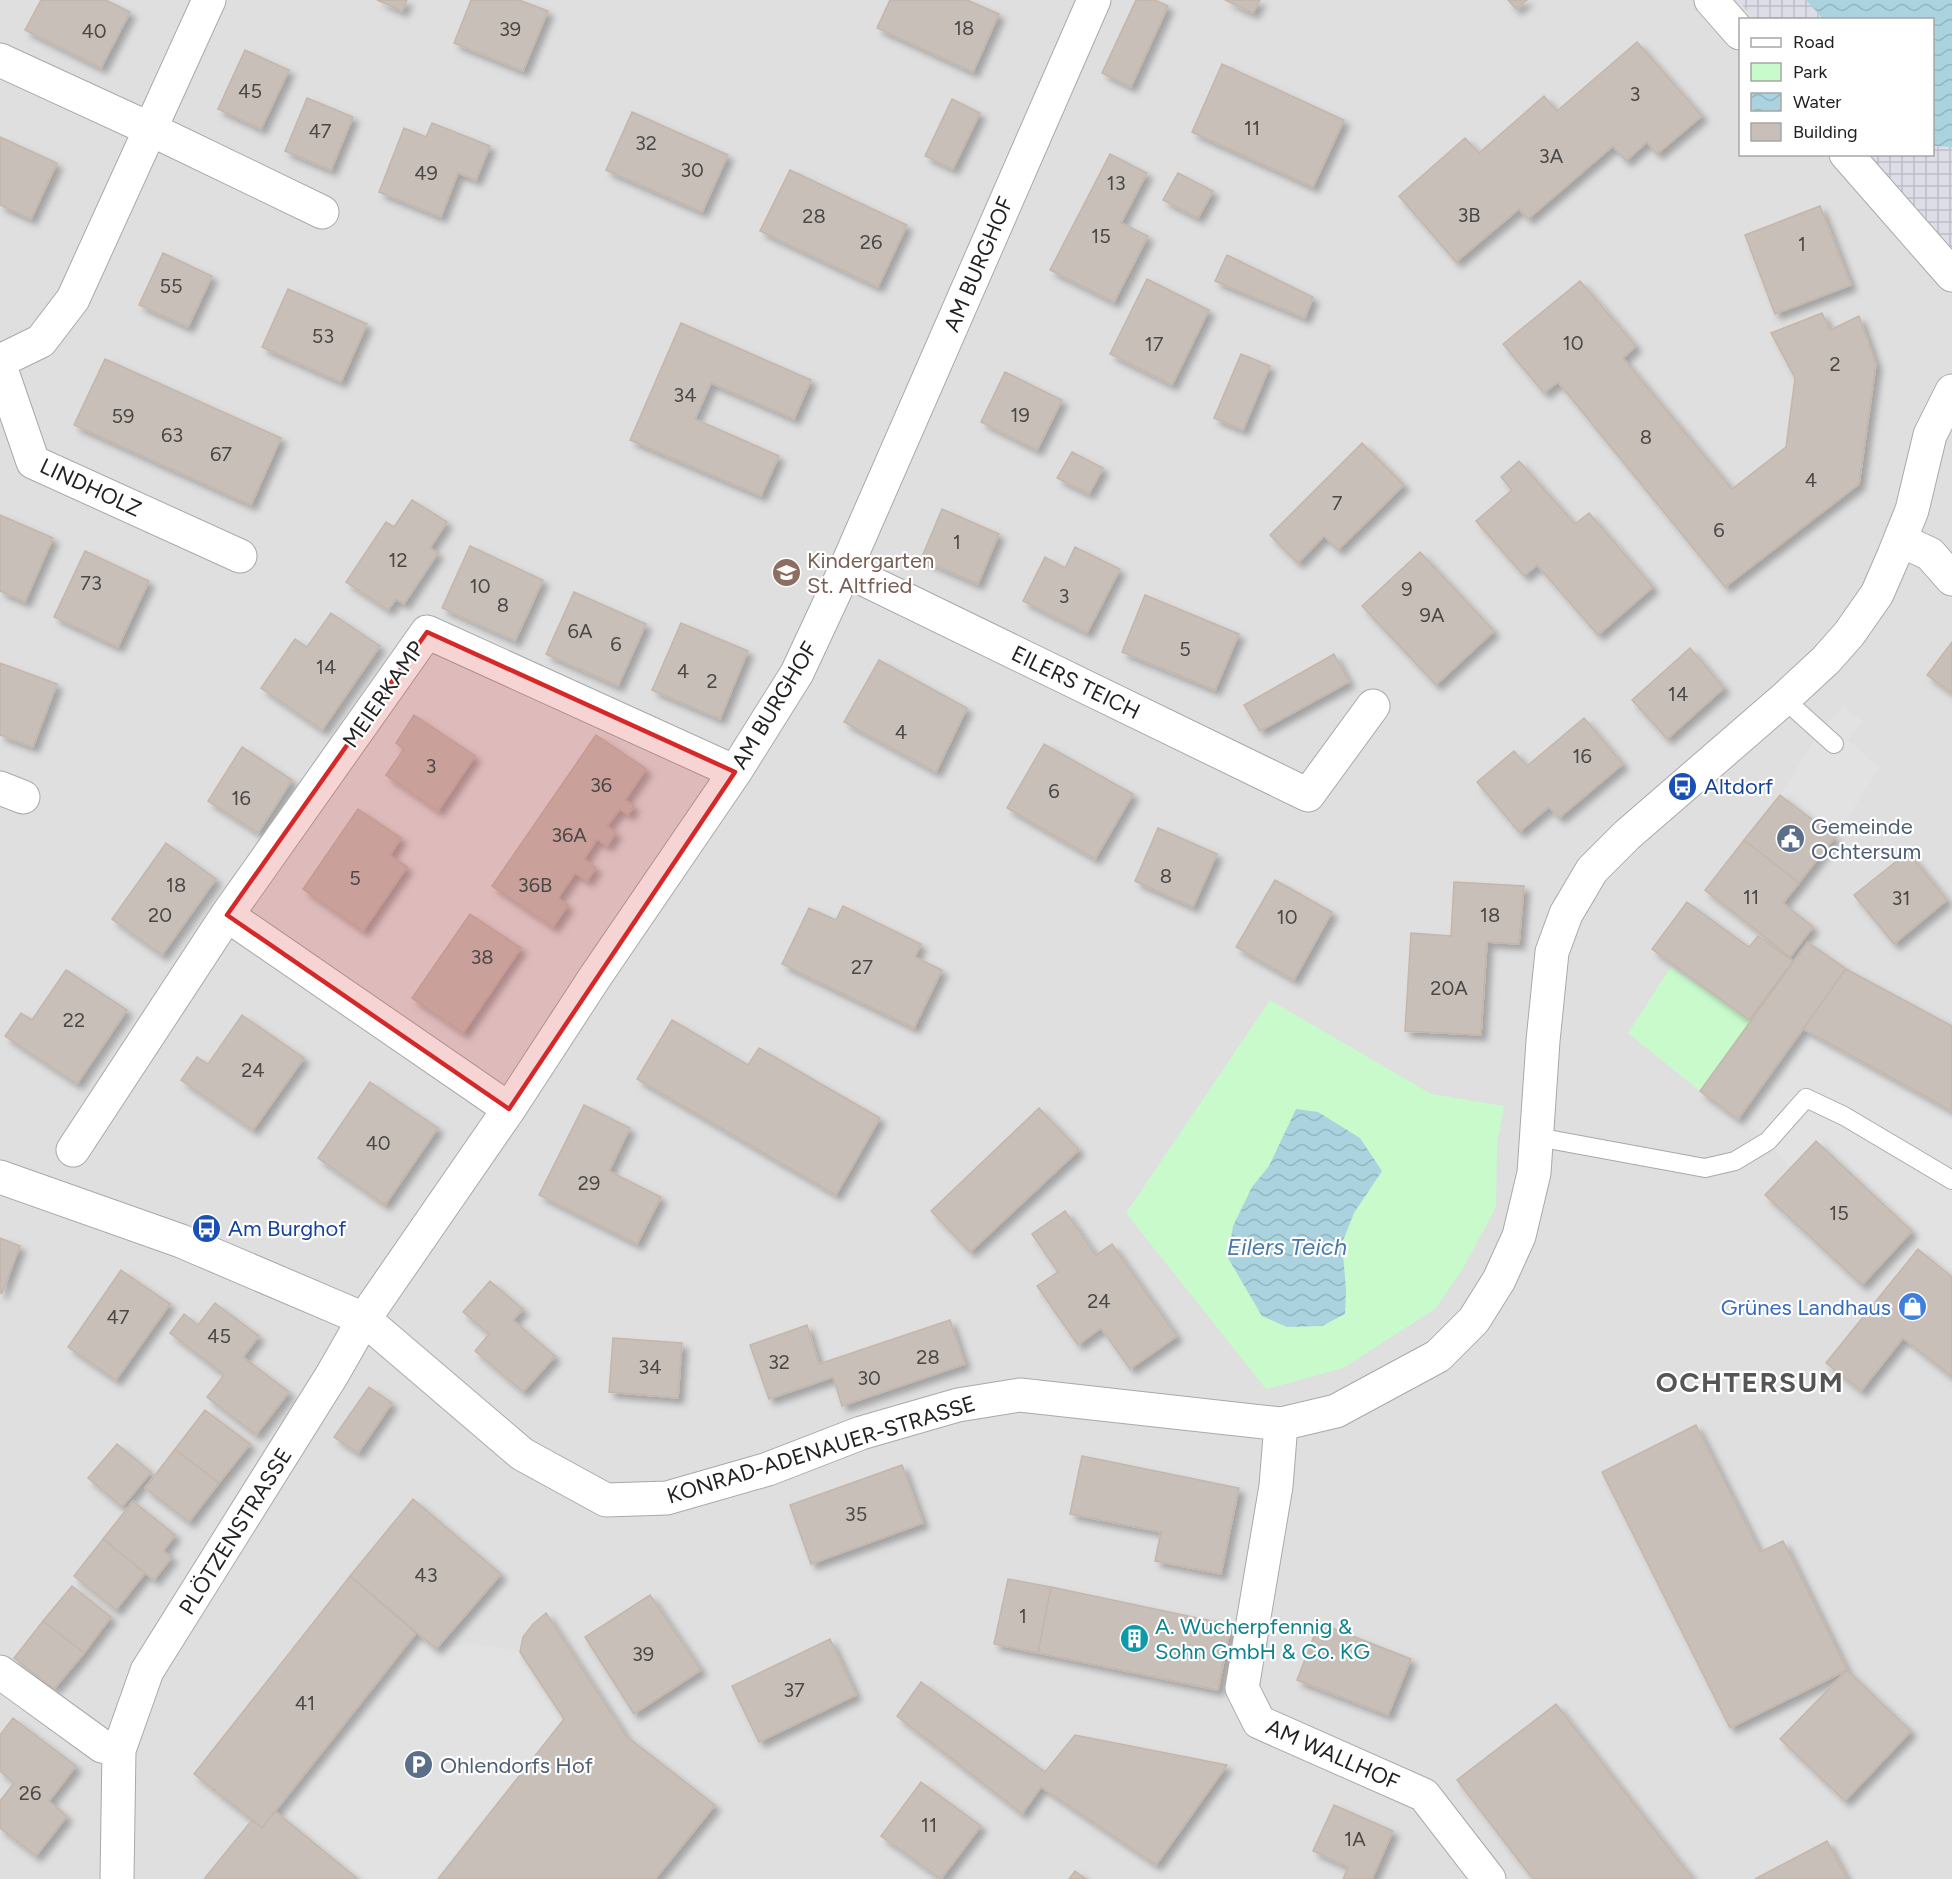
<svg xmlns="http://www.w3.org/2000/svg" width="1952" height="1879" viewBox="0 0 1952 1879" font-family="Figtree,sans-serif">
	<defs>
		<pattern id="plaza-grid" width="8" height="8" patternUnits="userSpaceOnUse" patternTransform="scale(1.5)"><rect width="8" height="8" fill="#dddde8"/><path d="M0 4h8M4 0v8" fill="none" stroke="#bdbdc7"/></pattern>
		<pattern id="water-waves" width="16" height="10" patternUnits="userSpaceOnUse" patternTransform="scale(1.5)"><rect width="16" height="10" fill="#aad3df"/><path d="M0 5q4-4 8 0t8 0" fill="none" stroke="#92b5bf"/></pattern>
		<filter id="shadow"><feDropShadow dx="5.5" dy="5.5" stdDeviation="3" flood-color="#0004"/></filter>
	</defs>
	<rect width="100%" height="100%" fill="#f2efe9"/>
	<path fill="#e0dfdf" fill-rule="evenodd" d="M0,0H1952V1879H0ZM1740,20H1932V154H1740Z"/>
	<path fill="#c8facc" d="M1671,967L1751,1021L1700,1091L1628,1033Z
		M1270,1000L1431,1094L1504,1106L1497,1145L1496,1207L1462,1270L1435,1309L1343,1368L1266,1389L1126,1213Z"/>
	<path fill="#e2e2e2" d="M1843,705L1863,722L1848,740L1880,767L1835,837L1780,795L1820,732Z
		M1803,1029L1952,1111V1277L1918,1249L1912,1231L1816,1142L1791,1168L1768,1141L1738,1119Z
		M416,1633L436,1649L471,1643L520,1652L564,1719L435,1879H358L275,1811Z"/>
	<path fill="url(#plaza-grid)" d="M1738,0H1806L1823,19H1754Z
		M1933,146L1952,147V254L1868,155L1932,154Z"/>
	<path fill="url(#water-waves)" d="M1806,0H1952V147L1933,146L1932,20L1823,19Z
		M1296,1109L1318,1112L1360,1138L1382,1171L1354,1213L1342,1243L1346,1289L1345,1314L1322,1326L1287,1327L1262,1316L1228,1258L1233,1226L1252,1187L1269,1166Z"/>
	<path fill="#c7bfb8" stroke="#c4b6ab" stroke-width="1.5" filter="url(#shadow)" d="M41,0H106L130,12L101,68L25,30Z
		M377,0H407L402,11Z
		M471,0H519L548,11L523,71L454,43Z
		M890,0H967L999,14L973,72L877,28Z
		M1136,0H1155L1168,6L1131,87L1102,73Z
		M1225,0H1260L1253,13Z
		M1508,0H1527L1516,9Z
		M1637,42L1702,116L1657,154L1647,142L1626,161L1613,146L1528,219L1519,209L1456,262L1399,196L1465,138L1479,153L1544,96L1557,111Z
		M245,50L289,70L261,129L218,109Z
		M1222,64L1344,120L1313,187L1192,132Z
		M307,98L353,117L331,170L285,151Z
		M952,99L980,113L953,169L925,156Z
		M632,112L728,155L702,212L606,170Z
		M432,123L490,146L476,180L458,173L441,217L379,192L404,128L426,137Z
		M0,137L57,163L31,219L0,205Z
		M1110,154L1147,173L1121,223L1148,236L1114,302L1050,270Z
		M790,170L907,225L878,287L760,231Z
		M1178,173L1213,191L1198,218L1163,200Z
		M1820,206L1851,285L1775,314L1745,235Z
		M163,253L212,276L188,327L139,305Z
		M1227,255L1313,297L1305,318L1215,281Z
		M1147,279L1209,310L1172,385L1110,354Z
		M1580,281L1636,346L1623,358L1732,489L1786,447L1795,378L1771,333L1822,313L1830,330L1859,316L1876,364L1859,484L1725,587L1558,382L1544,393L1503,344Z
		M288,289L367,324L341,382L262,347Z
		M681,323L811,380L794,419L711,383L695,419L779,456L761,496L630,440Z
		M1241,354L1270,366L1243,430L1214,418Z
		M105,359L281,438L251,505L74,425Z
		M1005,372L1062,400L1037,450L981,422Z
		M1362,443L1404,485L1338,550L1324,536L1298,563L1270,535Z
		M1072,452L1103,468L1089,494L1057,478Z
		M1519,461L1575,524L1589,513L1653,587L1598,635L1537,565L1524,576L1476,521L1512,490L1501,477Z
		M412,500L447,522L430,548L438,553L404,604L396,599L388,610L346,582L386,522L394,527Z
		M942,509L999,534L978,584L921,559Z
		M0,515L53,538L25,602L0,591Z
		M470,546L543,580L515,641L442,608Z
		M1075,547L1120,569L1087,633L1023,601L1045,557L1065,568Z
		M85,551L149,581L118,647L54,617Z
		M1420,552L1494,631L1436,685L1362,606Z
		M574,592L646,624L618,686L546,654Z
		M1145,595L1239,634L1215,690L1122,652Z
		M331,613L380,646L322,730L261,688L295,639L307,647Z
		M681,623L748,651L720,719L652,690Z
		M1952,642V693L1927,675Z
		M1690,648L1724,688L1667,739L1632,700Z
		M1334,654L1349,682L1260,731L1244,705Z
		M879,660L967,708L936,772L844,722Z
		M0,663L57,684L33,747L0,735Z
		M414,715L475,756L438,811L386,775L404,749L396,743Z
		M1584,718L1623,764L1559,818L1549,807L1519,832L1477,782L1514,751L1527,766Z
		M596,735L646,769L625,800L634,806L628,815L620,809L607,826L616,833L607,846L597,839L584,859L596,868L587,881L575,873L558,898L568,905L553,927L492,886Z
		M1044,744L1133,794L1095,859L1007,808Z
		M242,747L292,780L258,833L208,801Z
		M1780,795L1835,837L1799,883L1744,840Z
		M358,809L401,838L390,855L407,867L363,931L303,889Z
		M1158,828L1217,854L1193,907L1135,881Z
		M1744,840L1799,883L1783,903L1813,927L1790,957L1705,890Z
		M166,843L216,879L162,955L112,919Z
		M1908,852L1947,900L1894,944L1854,895Z
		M1275,880L1332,912L1294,980L1236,947Z
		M1454,882L1524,886L1519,944L1487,942L1481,1035L1405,1031L1411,933L1451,936Z
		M1687,902L1749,947L1758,936L1793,961L1749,1020L1652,949Z
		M843,906L921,944L915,957L942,970L914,1028L782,964L809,908L836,920Z
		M470,914L521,948L463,1033L412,998Z
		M1808,942L1846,969L1738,1119L1700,1091Z
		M1846,969L1952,1026V1111L1803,1029Z
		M66,970L127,1010L77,1084L5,1036L21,1013L32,1020Z
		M242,1015L304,1058L253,1130L181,1080L197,1057L208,1064Z
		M672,1020L748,1065L759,1048L880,1118L836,1195L637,1079Z
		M370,1082L438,1128L385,1205L318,1158Z
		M584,1105L630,1128L609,1171L661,1197L637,1244L539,1195Z
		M1039,1108L1079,1150L970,1252L931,1211Z
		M1816,1141L1912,1231L1862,1285L1765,1195Z
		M1065,1211L1096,1255L1112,1244L1177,1336L1130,1369L1101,1328L1078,1345L1037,1286L1058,1272L1032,1234Z
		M0,1238L20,1246L2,1293H0Z
		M1918,1249L1952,1277V1377L1903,1338L1861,1391L1826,1363Z
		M121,1270L170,1304L116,1380L68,1347Z
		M490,1281L523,1309L513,1320L555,1356L523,1392L475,1351L489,1334L463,1312Z
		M215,1303L259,1336L243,1357L289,1392L256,1435L207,1397L224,1375L170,1333L184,1314L198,1325Z
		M950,1320L965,1364L842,1406L833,1377L769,1399L750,1345L807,1325L819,1364Z
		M613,1338L682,1343L678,1398L609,1392Z
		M369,1387L392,1403L358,1453L334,1437Z
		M205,1410L250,1444L219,1483L175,1449Z
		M1696,1425L1760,1552L1783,1541L1847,1670L1730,1728L1602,1472Z
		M117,1444L151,1472L122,1507L88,1478Z
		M175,1449L219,1483L189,1522L145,1488Z
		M1082,1456L1239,1488L1221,1574L1155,1561L1161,1532L1070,1514Z
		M902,1465L923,1523L811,1564L790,1505Z
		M413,1499L501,1574L436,1649L350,1576Z
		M133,1501L175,1535L163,1551L172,1557L154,1580L103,1539Z
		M103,1539L145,1573L116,1610L74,1576Z
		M350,1576L416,1633L262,1828L194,1774Z
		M1008,1579L1051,1587L1038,1653L994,1644Z
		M72,1586L111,1617L84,1653L43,1621Z
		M1051,1587L1231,1625L1218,1690L1038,1653Z
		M650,1595L701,1670L634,1714L585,1637Z
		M546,1613L626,1736L715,1805L655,1879H438L564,1719L520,1652L523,1637L533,1624Z
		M43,1621L84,1653L54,1689L14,1658Z
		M1319,1623L1411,1659L1388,1715L1297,1680Z
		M830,1639L856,1695L759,1742L732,1686Z
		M1847,1670L1911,1731L1845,1801L1780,1739Z
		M921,1682L1045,1772L1075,1735L1227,1765L1156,1865L1041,1787L1022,1814L897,1716Z
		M1556,1704L1693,1879H1533L1457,1780Z
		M13,1718L76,1766L49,1801L67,1816L36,1856L0,1828V1801L14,1783L0,1771V1735Z
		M921,1782L981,1826L941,1879L881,1836Z
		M1334,1805L1393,1831L1372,1879H1343L1348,1867L1313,1851Z
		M275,1811L358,1879H204L252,1820L262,1828Z
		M1827,1841L1847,1879H1755Z
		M1075,1871L1086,1879H1069Z"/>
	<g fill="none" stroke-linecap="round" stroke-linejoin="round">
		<defs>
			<path id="lane" d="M1784,699L1834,744
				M1537,1137L1705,1168L1735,1161L1768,1141L1806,1098L1844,1116L1952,1180"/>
			<path id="street" d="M1711,0L1740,33
				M0,60L150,129L322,212
				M1846,154L1952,275
				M0,361L41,341L73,299L209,0
				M0,366L33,462L240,556
				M1900,540L1930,554L1952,579
				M845,570L1308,795L1373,706
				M0,788L23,797
				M227,915L427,632L735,772
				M73,1150L227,915L509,1109
				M0,1177L181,1241L364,1319L522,1454L606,1500L667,1498L768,1469L861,1433L958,1405L1020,1395L1281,1424L1336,1411L1438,1356L1474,1320L1499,1280L1519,1236L1534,1173L1543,1041L1552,952L1566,914L1592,870L1627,835L1784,699L1826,660L1849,634L1877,594L1894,555L1912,510L1930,435L1952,391
				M1281,1424L1276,1486L1242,1688L1259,1722L1424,1795L1489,1879
				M0,1672L102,1746L119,1750
				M117,1879L119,1750L147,1671L332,1375L364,1319L509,1109L595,977L735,772L797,673L845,570L1094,0"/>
		</defs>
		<use href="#lane" stroke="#a9a9a9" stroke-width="20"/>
		<use href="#street" stroke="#a9a9a9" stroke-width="35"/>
		<use href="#lane" stroke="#fff" stroke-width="18"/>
		<use href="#street" stroke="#fff" stroke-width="33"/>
	</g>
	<path fill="#d62828" fill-opacity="0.2" stroke="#d62828" stroke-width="4.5" stroke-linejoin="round" d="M427,632L735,772L509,1109L227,915Z"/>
	<defs>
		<symbol id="school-disc" viewBox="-11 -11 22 22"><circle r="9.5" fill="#8d6e63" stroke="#fff"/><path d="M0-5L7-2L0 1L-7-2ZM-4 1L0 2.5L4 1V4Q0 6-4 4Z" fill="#fff"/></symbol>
		<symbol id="bus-disc" viewBox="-11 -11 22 22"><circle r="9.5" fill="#1a4fb4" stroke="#fff"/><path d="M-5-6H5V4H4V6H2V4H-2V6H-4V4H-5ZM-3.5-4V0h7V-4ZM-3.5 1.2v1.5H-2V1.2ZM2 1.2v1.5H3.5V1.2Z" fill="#fff"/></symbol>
		<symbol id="civic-disc" viewBox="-11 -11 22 22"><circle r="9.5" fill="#5c6f8a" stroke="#fff"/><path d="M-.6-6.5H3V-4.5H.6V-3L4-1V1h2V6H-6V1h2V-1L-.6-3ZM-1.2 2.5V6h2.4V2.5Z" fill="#fff"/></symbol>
		<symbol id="shop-disc" viewBox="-11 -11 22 22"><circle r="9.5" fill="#3f7fe0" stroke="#fff"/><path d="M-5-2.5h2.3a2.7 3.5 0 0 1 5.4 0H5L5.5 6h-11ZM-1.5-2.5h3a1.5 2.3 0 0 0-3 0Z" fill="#fff"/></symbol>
		<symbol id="building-disc" viewBox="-11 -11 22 22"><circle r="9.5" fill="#0f9aa8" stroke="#fff"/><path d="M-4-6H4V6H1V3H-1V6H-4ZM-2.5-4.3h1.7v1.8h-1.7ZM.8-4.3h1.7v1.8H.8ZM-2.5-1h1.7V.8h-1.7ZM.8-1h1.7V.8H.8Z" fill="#fff"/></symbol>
		<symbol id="parking-disc" viewBox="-11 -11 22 22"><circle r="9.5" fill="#5c6f8a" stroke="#fff"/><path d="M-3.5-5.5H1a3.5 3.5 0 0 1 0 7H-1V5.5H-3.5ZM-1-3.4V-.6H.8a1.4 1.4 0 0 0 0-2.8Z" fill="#fff"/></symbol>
	</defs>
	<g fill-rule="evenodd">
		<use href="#school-disc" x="770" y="556" width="33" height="33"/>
		<use href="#bus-disc" x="1666" y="770" width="33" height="33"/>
		<use href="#civic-disc" x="1774" y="822" width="33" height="33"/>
		<use href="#bus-disc" x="190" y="1212" width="33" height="33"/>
		<use href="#shop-disc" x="1896" y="1290" width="33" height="33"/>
		<use href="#building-disc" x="1118" y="1622" width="33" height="33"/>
		<use href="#parking-disc" x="402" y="1748" width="33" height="33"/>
	</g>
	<g text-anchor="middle" stroke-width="4.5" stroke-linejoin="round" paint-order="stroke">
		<g font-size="20" fill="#4b4948">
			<text x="964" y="35">18</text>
			<text x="510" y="36">39</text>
			<text x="94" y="38">40</text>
			<text x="250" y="98">45</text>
			<text x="1635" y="101">3</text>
			<text x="1252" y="135">11</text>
			<text x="320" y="138">47</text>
			<text x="646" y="150">32</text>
			<text x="1551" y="163">3A</text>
			<text x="692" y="177">30</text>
			<text x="426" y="180">49</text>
			<text x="1116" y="190">13</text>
			<text x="1469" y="222">3B</text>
			<text x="814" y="223">28</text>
			<text x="1101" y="243">15</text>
			<text x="871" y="249">26</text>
			<text x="1802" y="251">1</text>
			<text x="171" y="293">55</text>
			<text x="323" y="343">53</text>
			<text x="1573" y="350">10</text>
			<text x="1154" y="351">17</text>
			<text x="1835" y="371">2</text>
			<text x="685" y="402">34</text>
			<text x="1020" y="422">19</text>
			<text x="123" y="423">59</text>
			<text x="172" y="442">63</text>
			<text x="1646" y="444">8</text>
			<text x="221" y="461">67</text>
			<text x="1811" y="487">4</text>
			<text x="1337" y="510">7</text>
			<text x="1719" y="537">6</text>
			<text x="957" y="549">1</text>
			<text x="398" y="567">12</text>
			<text x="91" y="590">73</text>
			<text x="480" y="593">10</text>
			<text x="1407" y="596">9</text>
			<text x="1064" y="603">3</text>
			<text x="503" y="612">8</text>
			<text x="1432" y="622">9A</text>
			<text x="580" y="638">6A</text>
			<text x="616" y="651">6</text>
			<text x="1185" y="656">5</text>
			<text x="326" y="674">14</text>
			<text x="683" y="678">4</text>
			<text x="712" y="688">2</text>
			<text x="1678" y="701">14</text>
			<text x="901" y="739">4</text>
			<text x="1582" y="763">16</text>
			<text x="431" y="773">3</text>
			<text x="601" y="792">36</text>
			<text x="1054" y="798">6</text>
			<text x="241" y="805">16</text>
			<text x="569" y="842">36A</text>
			<text x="1166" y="883">8</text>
			<text x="355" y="885">5</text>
			<text x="176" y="892">18</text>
			<text x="535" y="892">36B</text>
			<text x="1751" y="904">11</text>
			<text x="1901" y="905">31</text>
			<text x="160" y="922">20</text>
			<text x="1490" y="922">18</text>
			<text x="1287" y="924">10</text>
			<text x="482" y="964">38</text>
			<text x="862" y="974">27</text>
			<text x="1449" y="995">20A</text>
			<text x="74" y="1027">22</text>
			<text x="253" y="1077">24</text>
			<text x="378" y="1150">40</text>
			<text x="589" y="1190">29</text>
			<text x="1839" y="1220">15</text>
			<text x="1099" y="1308">24</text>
			<text x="118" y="1324">47</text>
			<text x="219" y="1343">45</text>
			<text x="928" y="1364">28</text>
			<text x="779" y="1369">32</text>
			<text x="650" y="1374">34</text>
			<text x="869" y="1385">30</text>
			<text x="856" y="1521">35</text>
			<text x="426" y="1582">43</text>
			<text x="1023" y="1623">1</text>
			<text x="643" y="1661">39</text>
			<text x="794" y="1697">37</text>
			<text x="305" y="1710">41</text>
			<text x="30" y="1800">26</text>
			<text x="929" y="1832">11</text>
			<text x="1355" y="1846">1A</text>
		</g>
		<g font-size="22" fill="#222" stroke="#fff">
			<text transform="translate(978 264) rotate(-67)" y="8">AM BURGHOF</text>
			<text transform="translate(91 487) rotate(25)" y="8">LINDHOLZ</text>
			<text transform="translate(1076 682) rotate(26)" y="8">EILERS TEICH</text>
			<text transform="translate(383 694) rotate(-55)" y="8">MEIERKAMP</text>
			<text transform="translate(774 705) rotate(-59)" y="8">AM BURGHOF</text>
			<text transform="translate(821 1449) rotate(-17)" y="8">KONRAD-ADENAUER-STRASSE</text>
			<text transform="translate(235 1531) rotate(-58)" y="8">PLÖTZENSTRASSE</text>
			<text transform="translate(1333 1754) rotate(24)" y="8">AM WALLHOF</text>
		</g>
		<g font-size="22" fill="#785e54" stroke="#fff" text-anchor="start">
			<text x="807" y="568">Kindergarten<tspan x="807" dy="25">St. Altfried</tspan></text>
		</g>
		<g font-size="22" fill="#164399" stroke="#fff" text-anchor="start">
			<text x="1704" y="794">Altdorf</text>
			<text x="228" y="1236">Am Burghof</text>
		</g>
		<g font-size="22" fill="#4e5e75" stroke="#fff" text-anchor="start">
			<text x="1811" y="834">Gemeinde<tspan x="1811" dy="25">Ochtersum</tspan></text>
			<text x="440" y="1773">Ohlendorfs Hof</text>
		</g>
		<g font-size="22" fill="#366cbe" stroke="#fff" text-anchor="end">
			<text x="1891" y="1315">Grünes Landhaus</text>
		</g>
		<g font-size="22" fill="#0d838f" stroke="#fff" text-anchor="start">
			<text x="1155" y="1634">A. Wucherpfennig &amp;<tspan x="1155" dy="25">Sohn GmbH &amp; Co. KG</tspan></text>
		</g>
		<g font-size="24" font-style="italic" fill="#4a7aab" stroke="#fff">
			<text x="1287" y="1255">Eilers Teich</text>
		</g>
		<g font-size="28" font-weight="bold" letter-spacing="1.5" fill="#555" stroke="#fff">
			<text x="1750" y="1392">OCHTERSUM</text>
		</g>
	</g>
	<rect x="1739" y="18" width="195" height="138" fill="#ffffff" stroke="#a7a7a7" stroke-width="1.5"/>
	<rect x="1751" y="38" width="30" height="9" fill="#ffffff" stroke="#a7a7a7" stroke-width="1.5"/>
	<text x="1793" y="48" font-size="18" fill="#222222">Road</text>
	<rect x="1751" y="63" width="30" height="18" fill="#c8facc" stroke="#a7a7a7" stroke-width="1.5"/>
	<text x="1793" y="78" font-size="18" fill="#222222">Park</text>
	<rect x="1751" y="93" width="30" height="18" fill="url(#water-waves)" stroke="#a7a7a7" stroke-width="1.5"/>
	<text x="1793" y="108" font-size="18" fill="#222222">Water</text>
	<rect x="1751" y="123" width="30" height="18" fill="#c7bfb8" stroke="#a7a7a7" stroke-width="1.5"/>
	<text x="1793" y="138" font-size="18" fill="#222222">Building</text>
</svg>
